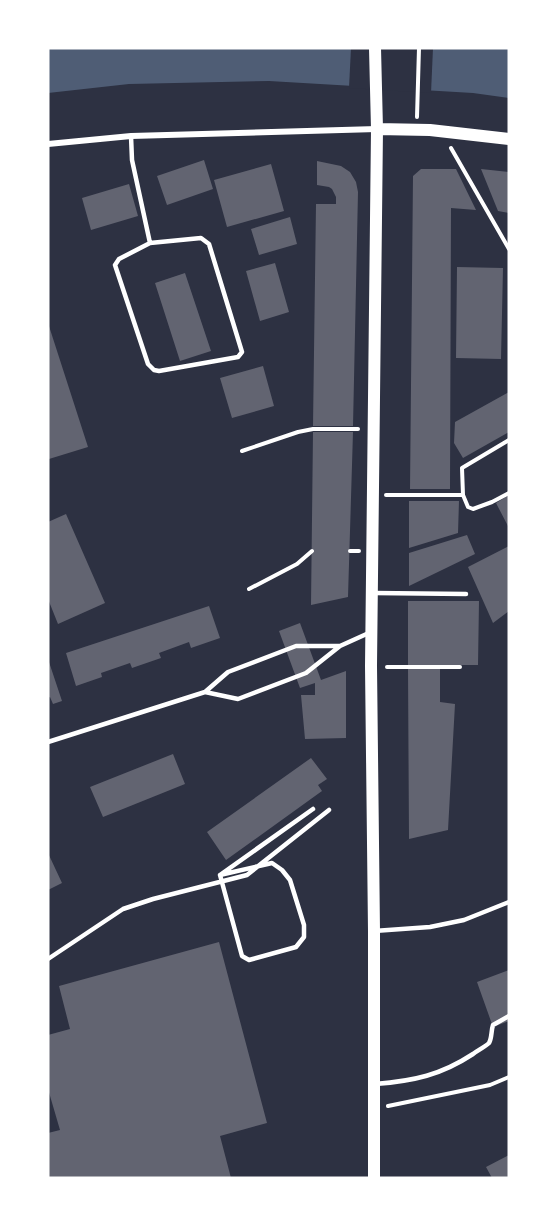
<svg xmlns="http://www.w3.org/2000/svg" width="557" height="1226" viewBox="0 0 557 1226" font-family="'Asap Condensed',sans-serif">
	<rect width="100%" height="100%" fill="#2d3142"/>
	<path fill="#4f5d75" d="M48,48H509V98L473,93L269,81L129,84L48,93Z"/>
	<path fill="#2d3142" d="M351,48H433L431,93L349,88Z"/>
	<path fill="#626471" d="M204,160L213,189L167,205L157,176Z
		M317,161L341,166L350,172L356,182L358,192L353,426H313L316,204H336V197L332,189L329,187L317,185Z
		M271,164L284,211L227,227L214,180Z
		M421,169H456L476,210L451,208L450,489H410L413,176Z
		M481,169L509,172V213L498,211Z
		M129,184L138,216L91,230L82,198Z
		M290,217L297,244L259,255L251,229Z
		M275,263L289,312L260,321L246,271Z
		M457,267L503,268L501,359L456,358Z
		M185,273L211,351L180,361L155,283Z
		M48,323L88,447L49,459L48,455Z
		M263,366L274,406L232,418L220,378Z
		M509,392V432L463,458L454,443L455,422Z
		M313,432H353L348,597L311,605Z
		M509,495V528L496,503Z
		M409,501H459L458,533L409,548Z
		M66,514L105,603L58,624L48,599V522Z
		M467,535L475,554L409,586V553Z
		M509,546V611L493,623L468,567Z
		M408,601H479L478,665H408Z
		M209,606L220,638L191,648L189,642L159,653L161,658L132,668L130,663L101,673L102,677L76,686L66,653Z
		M300,623L321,680L346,671V738L305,739L301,695H315V683L300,688L279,631Z
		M48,659L62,701L53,704L50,697L48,698Z
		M408,669H440V702L455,704L448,830L409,839Z
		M173,754L185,784L103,817L90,787Z
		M311,758L327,779L318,785L322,791L226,860L207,832Z
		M48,853L62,883L48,890Z
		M219,942L267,1123L220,1136L231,1178H48V1133L60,1130L48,1089V1035L70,1029L59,986Z
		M509,970V1021L493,1027L477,982Z
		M509,1155V1178H492L486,1167Z"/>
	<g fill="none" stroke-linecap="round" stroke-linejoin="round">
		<path stroke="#fff" stroke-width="4" d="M417,117L419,48
			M451,148L509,249
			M509,440L462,468L463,495L468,507L473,509L492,502L509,493
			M242,451L298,432L313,429H358
			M386,495H463
			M350,551H359
			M249,589L297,564L312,551
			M387,667H460
			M388,1106L490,1085L509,1077"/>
		<path stroke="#fff" stroke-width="4.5" d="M131,136L132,160L150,243
			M201,238L209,244L242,352L238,357L159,371L154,370L148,364L115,265L119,259L150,243Z
			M374,593L466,594
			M205,692L238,699L306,673L340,646L371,632
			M48,742L205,692L228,672L296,646H340
			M220,875L272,863L282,870L290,880L304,925V937L296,947L249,960L242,956L220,875L313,809
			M374,931L430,927L464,920L509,902
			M48,959L123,909L153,899L247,875L329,810
			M375,1084C414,1081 441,1075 473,1054C478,1050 485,1047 489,1043C492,1038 491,1031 493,1025L509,1016"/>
		<path stroke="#fff" stroke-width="6" d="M48,144L131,136L377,129"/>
		<path stroke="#fff" stroke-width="12" d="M377,129L430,130L509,139
			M374,1178V931L371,666L377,129L375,48"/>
	</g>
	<rect width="557" height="1226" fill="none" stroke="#ffffff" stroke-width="99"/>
</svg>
